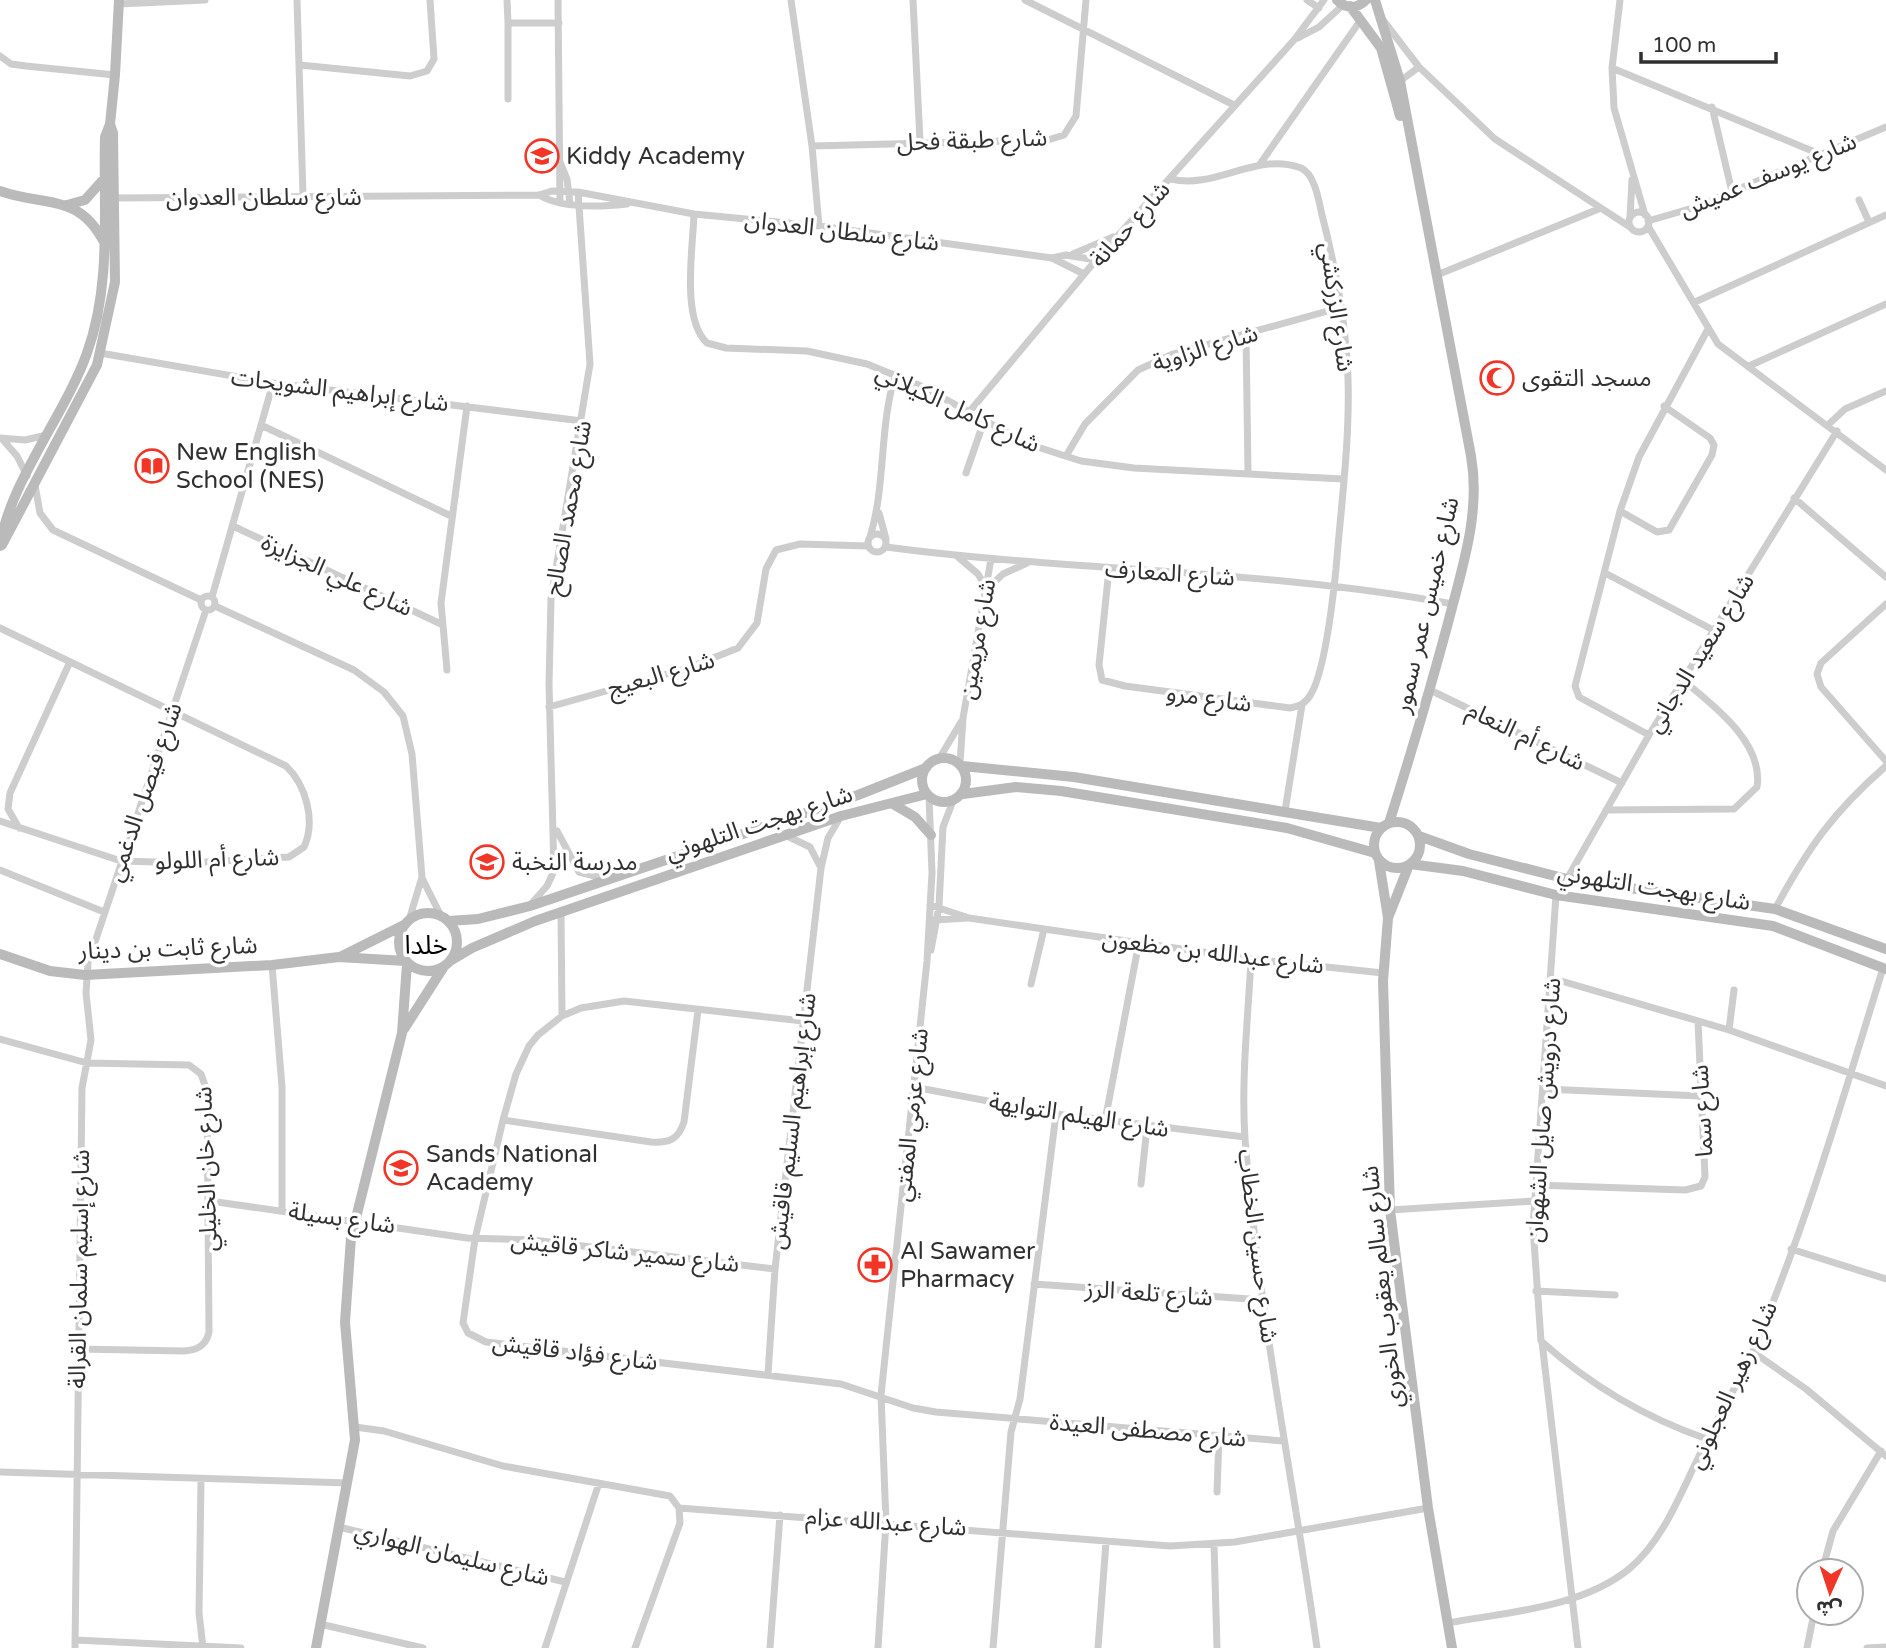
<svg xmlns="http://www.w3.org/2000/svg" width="1886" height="1648" viewBox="0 0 1886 1648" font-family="'Varela Round','Noto Sans Arabic',sans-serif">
	<rect width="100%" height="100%" fill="#fff"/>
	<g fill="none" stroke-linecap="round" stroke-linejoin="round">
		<path stroke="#cdcdcd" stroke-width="7" d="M297,0L303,195
			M507,0L508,23H559
			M558,0L560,203
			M791,0L812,146L819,226
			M913,0L920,141
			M1025,0L1234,105
			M1307,0L1319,8
			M1620,0L1612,68L1614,108L1645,215
			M119,4L205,0
			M1383,20L1419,67L1495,139L1630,227
			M1298,38L1319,27L1343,5
			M0,56L11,64L26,66L115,75
			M300,65L410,76L427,71L434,59L430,0
			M1612,68L1822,155
			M1400,81L1419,67
			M508,99V23
			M1712,107L1732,192
			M812,146L1048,140L1064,135L1076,116L1086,0
			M560,162L567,179L570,204
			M1260,164L1360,21
			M539,195C563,209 600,207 627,204
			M115,198L539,195L552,191L578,192L694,214L819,226L1052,258L1066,255L1096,260
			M1859,200L1869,222
			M1629 222a10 10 0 1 1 20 0a10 10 0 1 1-20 0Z
			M694,214C693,247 681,319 707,343L726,348L807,351L867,364L921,386L1028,444L1081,461L1134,468L1343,479
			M1630,217L1632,180
			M1648,221L1696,207L1886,127
			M1648,226L1718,344L1886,470
			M1073,254L1113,237
			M1052,258L1084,274
			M1437,275L1601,208
			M1695,302L1886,215
			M1246,335L1248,472
			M100,353L273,383L582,421
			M1749,366L1886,304
			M970,411L1096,260L1294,40L1324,0
			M1829,424L1845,409L1886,391
			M261,425L451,516
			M0,438L25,440L47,435
			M3,440L17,456L27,476
			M1066,456L1085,424L1138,370L1173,354L1342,307
			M966,473L984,421
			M35,485L40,513L53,530L201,600
			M1794,498L1886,577
			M1620,511L1657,532L1669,530L1712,455L1714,445L1710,438L1664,406
			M879,513L886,539
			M233,526L441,624
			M868 543a9 9 0 1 1 18 0a9 9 0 1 1-18 0Z
			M870,537C886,485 879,428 895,376
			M886,547C1074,572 1266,569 1453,604
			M958,557L978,574L987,589L1003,574L1027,563
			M1109,569L1099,665L1102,680L1125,686L1290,708C1300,706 1306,703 1311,694C1325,670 1333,598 1336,569C1341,506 1350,441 1348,378C1346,322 1336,269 1322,215C1319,202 1315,174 1301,168C1257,151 1215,190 1171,179
			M1605,573L1715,631
			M201 603a7 7 0 1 1 14 0a7 7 0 1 1-14 0Z
			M212,597L273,383
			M1886,604L1821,663L1817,674L1821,687L1886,761
			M215,606L354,670L384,692L403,716L412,754L422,877L409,920
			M0,628L286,766C306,785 316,821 304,847L289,857L189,863L121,861L0,821
			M447,670L441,603L467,406
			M1430,690L1622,783
			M549,707L688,668L738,648L757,623L766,569L776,550L800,544L868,546
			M1649,735L1579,697L1575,686L1620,511L1639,457L1708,329
			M939,759L961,722
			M960,764L963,718L991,559
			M1606,810L1734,809L1757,787C1764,743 1714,706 1684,681
			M1285,811L1302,705
			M19,828L8,809L10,793L69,664
			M557,831L579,872L607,879
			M785,835L810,847L821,868
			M0,870L104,912
			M422,878L441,916
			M1567,879L1649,735L1837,431
			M1556,895L1533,1227L1541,1341C1590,1385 1646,1418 1707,1439
			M531,904L547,886L554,871L549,684L551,599L590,364L578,192
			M930,905L969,918L1044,929L1251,959L1383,973
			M1775,909C1808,848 1833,812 1886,766
			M561,912L562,1016
			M935,920L968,918
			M931,950L939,906L943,827L953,801
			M1251,959C1248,1018 1241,1080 1245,1139C1258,1310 1293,1478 1317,1648
			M272,965L282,1087V1210
			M1551,978L1729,1030L1886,1086
			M1031,984L1044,929
			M803,1021L624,1001L581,1008L562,1016L538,1035L529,1046L516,1074L503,1120L475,1239L463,1323L468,1333L486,1342L841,1384L913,1408L936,1412L1283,1441
			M1729,1030L1734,990
			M0,1039L87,1063L189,1065L201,1074L207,1091L209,1332C206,1346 197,1350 184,1351L78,1349
			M914,1087L1056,1114L1245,1137
			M1545,1089L1700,1096
			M503,1120L651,1142C669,1143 678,1140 684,1122L698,1010
			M1105,1121L1139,942
			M1141,1184L1147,1127
			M1535,1185L1685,1190L1701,1186L1705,1177L1698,1021
			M210,1201L467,1238L533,1240L775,1269
			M1390,1210L1534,1201
			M1791,1249L1886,1279
			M1034,1284L1264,1300
			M1536,1291L1615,1295
			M1542,1342L1578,1648
			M1753,1352L1806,1389L1886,1456
			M768,1374L775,1269L821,868L828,838L841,816
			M355,1427L384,1431L503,1466L670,1496L679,1508L680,1523L635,1648
			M0,1472L348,1483
			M201,1480L199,1613L203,1648
			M1217,1492L1219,1436
			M679,1508L1170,1546L1235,1542L1428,1508
			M339,1527L565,1582
			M1214,1544L1217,1648
			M1822,1571L1833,1531L1881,1451
			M1448,1623C1507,1612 1581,1608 1629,1569C1665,1539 1682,1489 1703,1448C1719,1414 1739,1383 1754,1349C1806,1226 1844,1095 1883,968
			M320,1624L423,1648
			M75,1640L241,1648
			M75,1648L82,1088L91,1040L86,993L88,963L206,610
			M545,1648L599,1483
			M770,1648L780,1515
			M878,1648L886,1522L881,1395L927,961L932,873L929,797
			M993,1648L1011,1432L1020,1399L1056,1114
			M1098,1648L1106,1542
			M1807,1648L1814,1613
			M1867,1648L1886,1647"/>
		<path stroke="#bababa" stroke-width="10" d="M1337,0C1346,9 1357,9 1366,0
			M1375,0L1400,81L1471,456C1481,513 1462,568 1448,623C1430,690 1410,757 1389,823
			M1350,6L1381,48L1400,116
			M0,191C44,207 78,192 104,242
			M67,205L85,200L102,181
			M2,545L97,365L115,282L113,133L110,124
			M0,546C9,483 65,415 87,353C112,284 103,209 105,137L110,124L115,75L119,0
			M922 780a22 22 0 1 1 44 0a22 22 0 1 1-44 0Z
			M962,766L1074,777L1381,828
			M963,794L1016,787L1061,791L1287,828L1375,853
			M893,804L915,817L931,835
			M1374 845a23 23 0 1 1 46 0a23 23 0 1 1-46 0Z
			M1419,836L1469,854L1567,879L1775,909L1886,949
			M1379,861L1388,918L1383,981L1390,1210L1428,1508L1452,1648
			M1410,864L1463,871L1556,895L1773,926L1886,969
			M399 942a29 29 0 1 1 58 0a29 29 0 1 1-58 0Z
			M1388,918L1409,865
			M448,921L478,919L530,906L858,795L926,768
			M0,954L50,971L85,975L272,965L339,957L405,961
			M340,957L404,925
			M450,961L472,948L535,921L841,816L927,794
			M404,1029L443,968
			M316,1648L355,1440L345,1322L351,1238L402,1033L407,964"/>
	</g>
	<defs>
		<symbol id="school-ring" viewBox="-11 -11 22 22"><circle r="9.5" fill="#fff" stroke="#f13527" stroke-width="1.5"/><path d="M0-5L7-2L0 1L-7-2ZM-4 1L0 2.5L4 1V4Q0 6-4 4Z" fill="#f13527"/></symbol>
		<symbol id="mosque-ring" viewBox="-11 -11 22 22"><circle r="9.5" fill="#fff" stroke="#f13527" stroke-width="1.5"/><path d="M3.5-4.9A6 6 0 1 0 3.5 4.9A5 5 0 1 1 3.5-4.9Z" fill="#f13527"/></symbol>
		<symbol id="library-ring" viewBox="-11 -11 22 22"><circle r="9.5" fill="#fff" stroke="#f13527" stroke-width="1.5"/><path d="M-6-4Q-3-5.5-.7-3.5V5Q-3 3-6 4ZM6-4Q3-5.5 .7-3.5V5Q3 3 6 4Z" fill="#f13527"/></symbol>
		<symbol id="pharmacy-ring" viewBox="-11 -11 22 22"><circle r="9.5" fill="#fff" stroke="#f13527" stroke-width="1.5"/><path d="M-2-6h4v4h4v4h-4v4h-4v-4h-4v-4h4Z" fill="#f13527"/></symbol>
	</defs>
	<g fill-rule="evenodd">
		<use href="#school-ring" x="523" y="137" width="38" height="38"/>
		<use href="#mosque-ring" x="1478" y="359" width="38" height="38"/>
		<use href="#library-ring" x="133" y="447" width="38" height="38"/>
		<use href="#school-ring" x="468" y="843" width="38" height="38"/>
		<use href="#school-ring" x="382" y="1149" width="38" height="38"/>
		<use href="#pharmacy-ring" x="856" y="1246" width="38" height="38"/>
	</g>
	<g text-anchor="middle" stroke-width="7" stroke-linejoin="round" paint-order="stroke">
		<g font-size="24" fill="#303030" stroke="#fff">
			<text transform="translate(972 140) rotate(-2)" y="8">شارع طبقة فحل</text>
			<text transform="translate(1768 175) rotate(-22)" y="8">شارع يوسف عميش</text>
			<text x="264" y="205">شارع سلطان العدوان</text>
			<text transform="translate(1130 224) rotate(-48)" y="8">شارع حمانة</text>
			<text transform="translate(842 231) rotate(7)" y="8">شارع سلطان العدوان</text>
			<text transform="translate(1337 307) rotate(82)" y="8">شارع الزركشي</text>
			<text transform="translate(1205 348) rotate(-17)" y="8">شارع الزاوية</text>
			<text transform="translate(340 390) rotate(7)" y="8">شارع إبراهيم الشويحات</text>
			<text transform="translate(958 408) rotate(25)" y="8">شارع كامل الكيلاني</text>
			<text transform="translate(568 508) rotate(-80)" y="8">شارع محمد الصالح</text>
			<text transform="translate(1170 573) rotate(4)" y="8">شارع المعارف</text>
			<text transform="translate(337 575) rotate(25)" y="8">شارع علي الجزايزة</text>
			<text transform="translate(1426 605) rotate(-77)" y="8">شارع خميس عمر سمور</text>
			<text transform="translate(977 639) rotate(-80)" y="8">شارع مريمين</text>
			<text transform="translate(1700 653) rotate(-58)" y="8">شارع سعيد الدجاني</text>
			<text transform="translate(661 674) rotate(-16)" y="8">شارع البعيج</text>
			<text transform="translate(1209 698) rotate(8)" y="8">شارع مرو</text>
			<text transform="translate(1526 736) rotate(26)" y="8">شارع أم النعام</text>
			<text transform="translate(144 792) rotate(-71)" y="8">شارع فيصل الدغمي</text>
			<text transform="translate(759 823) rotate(-18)" y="8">شارع بهجت التلهوني</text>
			<text transform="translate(217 859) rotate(-2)" y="8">شارع أم اللولو</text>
			<text transform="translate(1654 887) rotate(9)" y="8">شارع بهجت التلهوني</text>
			<text transform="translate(168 948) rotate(-2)" y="8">شارع ثابت بن دينار</text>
			<text transform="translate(1213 952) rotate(7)" y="8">شارع عبدالله بن مظعون</text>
			<text transform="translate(1543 1110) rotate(-86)" y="8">شارع درويش صايل الشهوان</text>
			<text transform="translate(1702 1111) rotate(-93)" y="8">شارع سما</text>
			<text transform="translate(911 1115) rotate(-84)" y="8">شارع عزمي المفتي</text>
			<text transform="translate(1079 1115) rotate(9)" y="8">شارع الهيلم التوايهة</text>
			<text transform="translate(792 1121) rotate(-83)" y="8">شارع إبراهيم السليم قاقيش</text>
			<text transform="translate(206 1169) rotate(-92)" y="8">شارع خان الخليلي</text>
			<text transform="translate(342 1218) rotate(8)" y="8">شارع بسيلة</text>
			<text transform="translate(1258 1246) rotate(83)" y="8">شارع حسين الخطاب</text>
			<text transform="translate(625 1252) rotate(6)" y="8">شارع سمير شاكر قاقيش</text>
			<text transform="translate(79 1269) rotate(-89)" y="8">شارع إسليم سلمان القرالة</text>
			<text transform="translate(1382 1287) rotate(-96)" y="8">شارع سالم يعقوب الخوري</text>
			<text transform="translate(1149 1293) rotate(4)" y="8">شارع تلعة الرز</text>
			<text transform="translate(575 1352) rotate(7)" y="8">شارع فؤاد قاقيش</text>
			<text transform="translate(1732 1385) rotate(-65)" y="8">شارع زهير العجلوني</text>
			<text transform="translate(1148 1430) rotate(5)" y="8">شارع مصطفى العيدة</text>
			<text transform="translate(886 1522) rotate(4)" y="8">شارع عبدالله عزام</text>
			<text transform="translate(452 1554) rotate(14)" y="8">شارع سليمان الهواري</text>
		</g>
		<g font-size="24" fill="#303030" stroke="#fff" text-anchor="start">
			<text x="566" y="164">Kiddy Academy</text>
			<text x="1522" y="386">مسجد التقوى</text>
			<text x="176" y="460">New English<tspan x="176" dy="28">School (NES)</tspan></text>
			<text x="512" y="870">مدرسة النخبة</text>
			<text x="426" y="1162">Sands National<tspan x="426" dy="28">Academy</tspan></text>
			<text x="900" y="1259">Al Sawamer<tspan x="900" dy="28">Pharmacy</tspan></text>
		</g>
		<g font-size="26" fill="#000" stroke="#fff">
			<text x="426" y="954">خلدا</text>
		</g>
	</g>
	<g transform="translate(1830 1592) rotate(183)"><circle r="33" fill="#ffffff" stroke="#acacac" stroke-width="2"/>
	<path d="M0-5L12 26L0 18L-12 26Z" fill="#f13527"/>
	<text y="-10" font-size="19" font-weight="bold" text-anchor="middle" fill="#303030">ش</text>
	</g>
	<path d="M1641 52v10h135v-10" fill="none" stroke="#303030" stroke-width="3.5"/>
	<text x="1652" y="52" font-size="21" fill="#303030" stroke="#ffffff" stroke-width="5" paint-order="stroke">100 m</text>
</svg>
